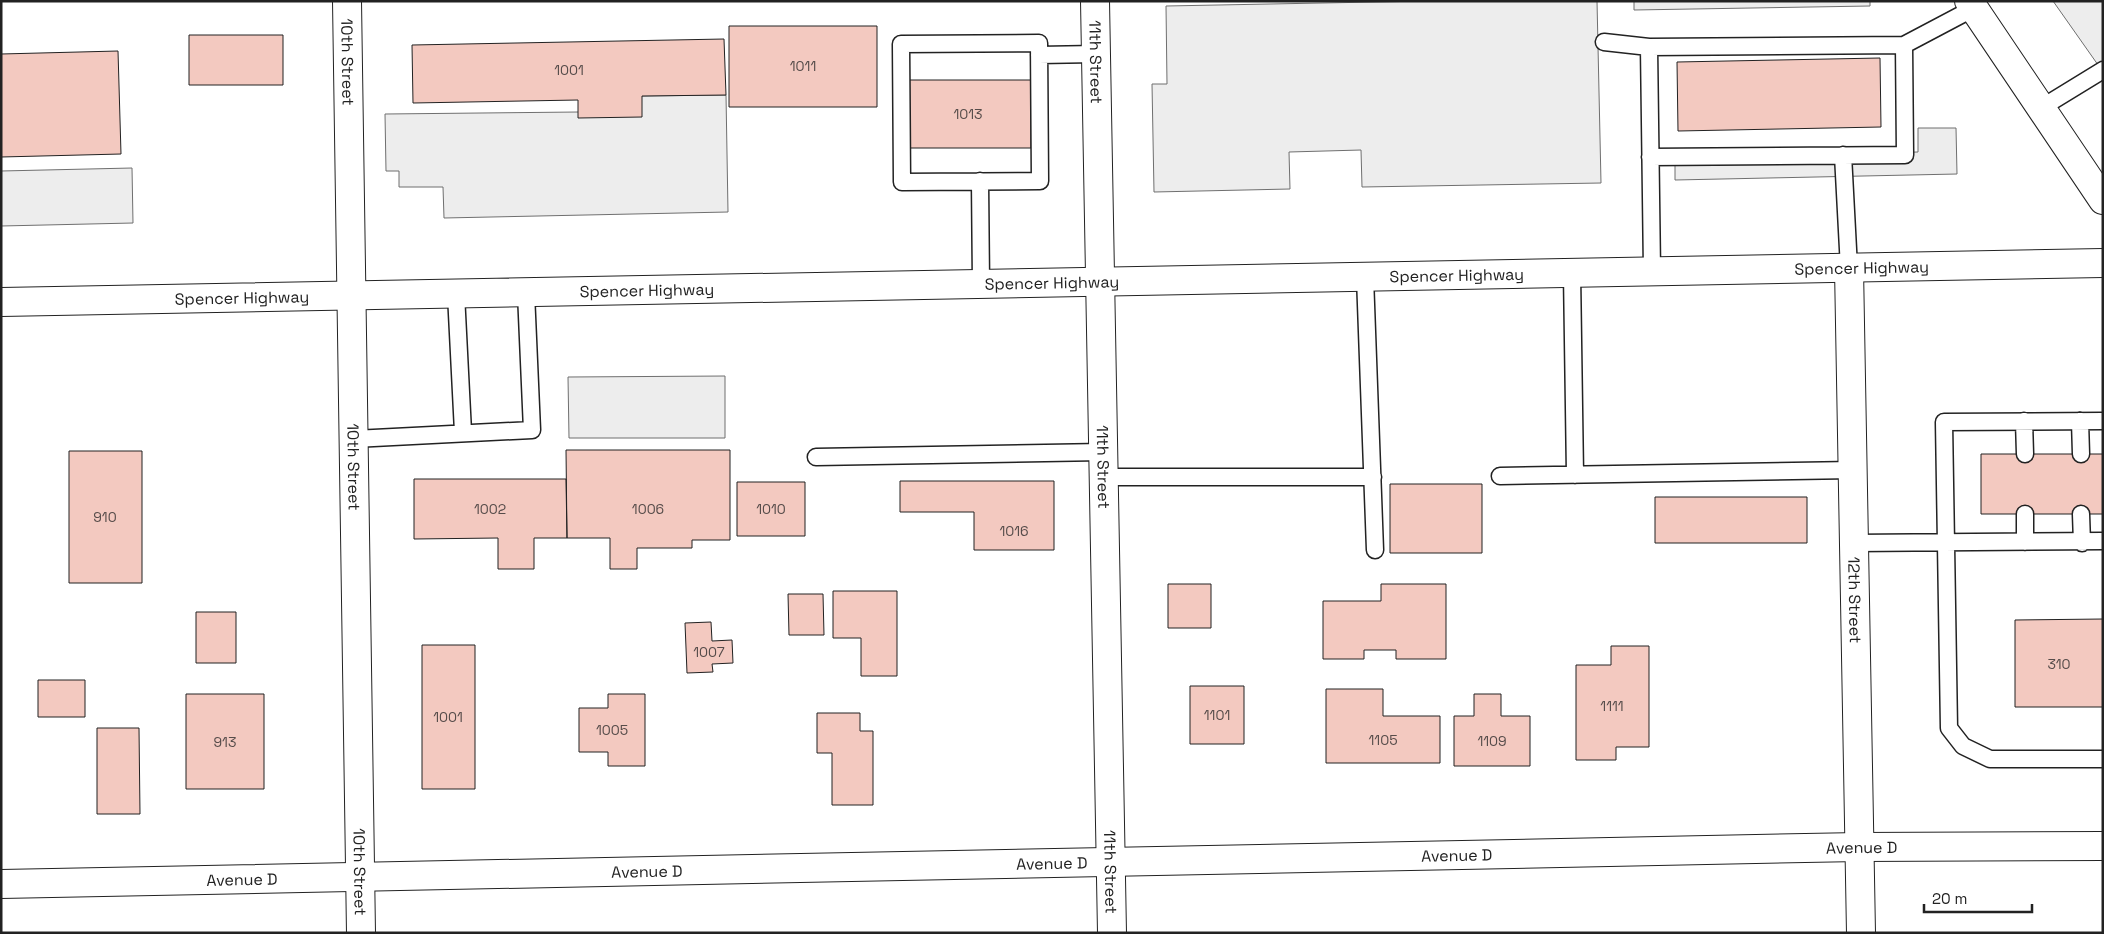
<svg xmlns="http://www.w3.org/2000/svg" width="2104" height="934" viewBox="0 0 2104 934" font-family="'Space Grotesk',sans-serif">
	<rect width="100%" height="100%" fill="#fff"/>
	<path fill="#ededed" stroke="#6f6f6f" d="M1427,1H1597L1601,183L1362,187L1361,150L1289,152L1290,189L1154,192L1152,84H1167L1166,6Z
		M1634,1H1870V6L1634,10Z
		M2053,1H2103V72Z
		M726,95L728,212L444,218L443,187H399V171H386L385,114L578,112L642,96Z
		M1918,128H1956L1957,174L1675,180V157L1918,152Z
		M132,168L133,223L1,226V171Z
		M725,376V438H569L568,377Z"/>
	<path fill="#f3c9c0" stroke="#222" d="M729,26H877V107H729Z
		M189,35H283V85H189Z
		M724,39L726,95L642,96V117L578,118V100L413,103L412,45Z
		M118,51L121,154L1,157V54Z
		M1880,58L1881,127L1678,131L1677,62Z
		M905,80H1031V148H905Z
		M566,450H730V540H692V548H637V569H610V538H567Z
		M69,451H142V583H69Z
		M1981,454H2103V514H1981Z
		M414,479H566L567,538H534V569H498V538L414,539Z
		M900,481H1054V550H974V512H900Z
		M737,482H805V536H737Z
		M1390,484H1482V553H1390Z
		M1655,497H1807V543H1655Z
		M1168,584H1211V628H1168Z
		M1381,584H1446V659H1396V650H1364V659H1323V601H1381Z
		M833,591H897V676H861V638H833Z
		M788,594H823L824,635H789Z
		M196,612H236V663H196Z
		M2103,619V707H2015V620Z
		M711,622L712,641L732,640L733,663L712,664L713,672L687,673L685,623Z
		M422,645H475V789H422Z
		M1611,646H1649V747H1616V760H1576V665H1611Z
		M38,680H85V717H38Z
		M1190,686H1244V744H1190Z
		M1326,689H1383V716H1440V763H1326Z
		M186,694H264V789H186Z
		M608,694H645V766H608V752H579V708H608Z
		M1474,694H1501V716H1530V766H1454V716H1474Z
		M817,713H860V731H873V805H832V753H817Z
		M97,728H139L140,814H97Z"/>
	<g fill="none" stroke-linecap="round" stroke-linejoin="round">
		<defs>
			<path id="lane" d="M1604,42L1649,47
				M1039,43L1040,181L902,182L901,44Z
				M1904,45L1974,8
				M1039,55L1096,54
				M2041,108L2103,70
				M1843,155L1849,268
				M1650,157L1905,155L1904,45L1649,47L1652,271
				M980,181L981,284
				M1572,273L1575,475
				M1365,277L1375,550
				M456,294L463,432
				M2024,421L2025,454
				M2080,421L2081,454
				M2103,421L1944,422L1949,728L1963,746L1990,759H2103
				M354,439L532,430L526,293
				M816,457L1103,452
				M1500,476L1853,470
				M1103,477H1373
				M2025,514V542
				M2081,514L2082,543
				M1854,543L2103,541"/>
			<g id="street">
				<path id="s1" d="M347,1L361,933"/>
				<path id="s2" d="M1095,1L1112,933"/>
				<path id="s3" d="M1849,268L1861,933"/>
				<path id="s4" d="M1,884L1859,847L2103,846"/>
			</g>
			<path id="secondary" d="M1969,1L2103,200"/>
			<g id="primary">
				<path id="s5" d="M1,302L2103,263"/>
			</g>
		</defs>
		<use href="#lane" stroke="#222" stroke-width="19"/>
		<use href="#street" stroke="#222" stroke-width="30"/>
		<use href="#secondary" stroke="#222" stroke-width="30"/>
		<use href="#primary" stroke="#222" stroke-width="30"/>
		<use href="#lane" stroke="#fff" stroke-width="16"/>
		<use href="#street" stroke="#fff" stroke-width="28"/>
		<use href="#secondary" stroke="#fff" stroke-width="28"/>
		<use href="#primary" stroke="#fff" stroke-width="28"/>
	</g>
	<g text-anchor="middle" stroke-width="4" stroke-linejoin="round" paint-order="stroke">
		<g font-size="14" fill="#564c4a">
			<text x="803" y="71">1011</text>
			<text x="569" y="75">1001</text>
			<text x="968" y="119">1013</text>
			<text x="490" y="514">1002</text>
			<text x="648" y="514">1006</text>
			<text x="771" y="514">1010</text>
			<text x="105" y="522">910</text>
			<text x="1014" y="536">1016</text>
			<text x="709" y="657">1007</text>
			<text x="2059" y="669">310</text>
			<text x="1612" y="711">1111</text>
			<text x="1217" y="720">1101</text>
			<text x="448" y="722">1001</text>
			<text x="612" y="735">1005</text>
			<text x="1383" y="745">1105</text>
			<text x="1492" y="746">1109</text>
			<text x="225" y="747">913</text>
		</g>
		<g font-size="16" fill="#222" stroke="#fff">
			<text dy="6" stroke="none"><textPath href="#s1" startOffset="61">10th Street</textPath></text>
			<text dy="6" stroke="none"><textPath href="#s2" startOffset="61">11th Street</textPath></text>
			<text dy="6" stroke="none"><textPath href="#s5" startOffset="1861">Spencer Highway</textPath></text>
			<text dy="6" stroke="none"><textPath href="#s5" startOffset="1456">Spencer Highway</textPath></text>
			<text dy="6" stroke="none"><textPath href="#s5" startOffset="1051">Spencer Highway</textPath></text>
			<text dy="6" stroke="none"><textPath href="#s5" startOffset="646">Spencer Highway</textPath></text>
			<text dy="6" stroke="none"><textPath href="#s5" startOffset="241">Spencer Highway</textPath></text>
			<text dy="6" stroke="none"><textPath href="#s1" startOffset="466">10th Street</textPath></text>
			<text dy="6" stroke="none"><textPath href="#s2" startOffset="466">11th Street</textPath></text>
			<text dy="6" stroke="none"><textPath href="#s3" startOffset="332">12th Street</textPath></text>
			<text dy="6" stroke="none"><textPath href="#s4" startOffset="1861">Avenue D</textPath></text>
			<text dy="6" stroke="none"><textPath href="#s4" startOffset="1456">Avenue D</textPath></text>
			<text dy="6" stroke="none"><textPath href="#s4" startOffset="1051">Avenue D</textPath></text>
			<text dy="6" stroke="none"><textPath href="#s1" startOffset="871">10th Street</textPath></text>
			<text dy="6" stroke="none"><textPath href="#s4" startOffset="646">Avenue D</textPath></text>
			<text dy="6" stroke="none"><textPath href="#s2" startOffset="871">11th Street</textPath></text>
			<text dy="6" stroke="none"><textPath href="#s4" startOffset="241">Avenue D</textPath></text>
		</g>
	</g>
	<rect width="2104" height="934" fill="none" stroke="#222222" stroke-width="5"/>
	<path d="M1924 904v8h108v-8" fill="none" stroke="#222222" stroke-width="2.5"/>
	<text x="1932" y="904" font-size="15" fill="#222222" stroke="#ffffff" stroke-width="4" paint-order="stroke">20 m</text>
</svg>
